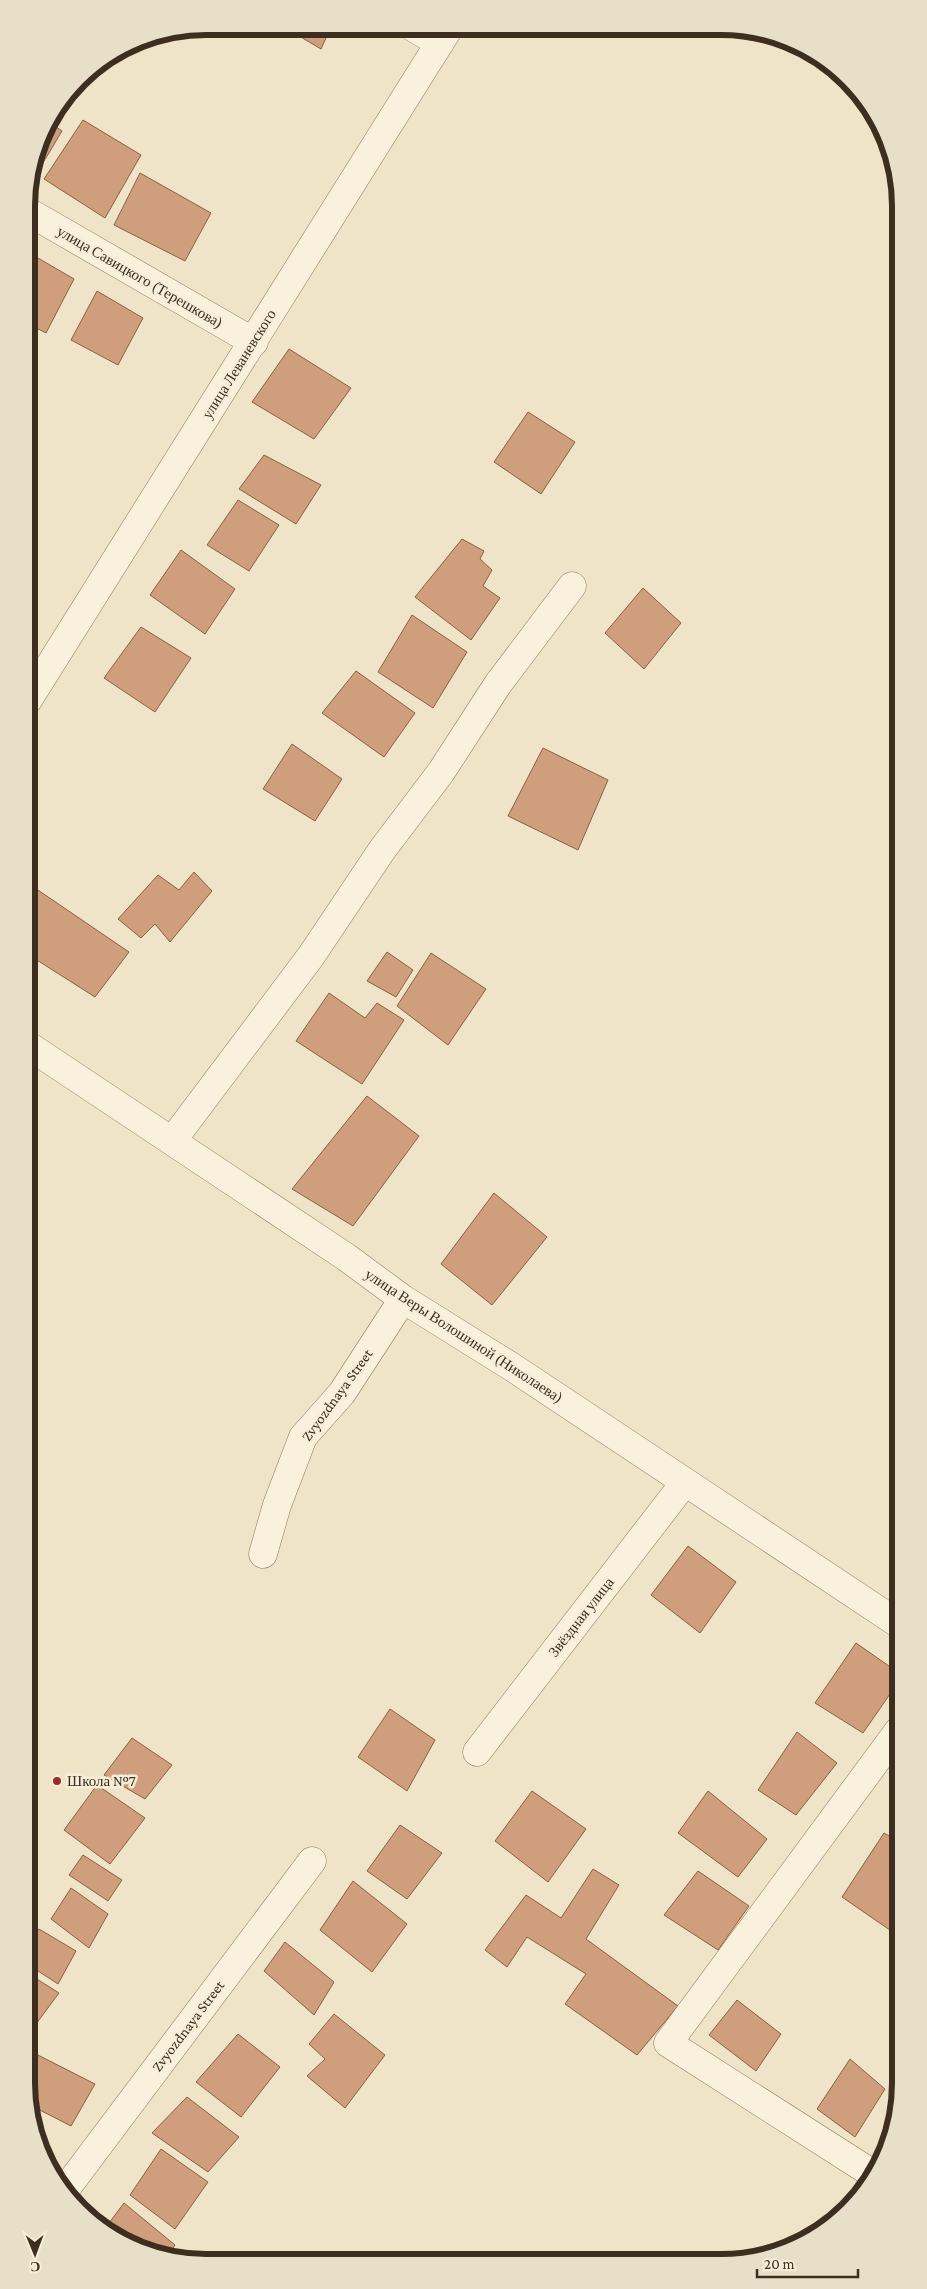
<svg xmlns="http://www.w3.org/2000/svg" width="927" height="2289" viewBox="0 0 927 2289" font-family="'Crimson Pro',serif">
	<rect width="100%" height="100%" fill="#f0e4c8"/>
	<path fill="#cf9f7d" stroke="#8d5f41" d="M284,27H331L321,49Z
		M83,120L141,155L105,218L44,179Z
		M49,122L62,131L34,178L31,177L45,127Z
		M140,173L211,213L185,261L114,225Z
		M31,254L74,279L46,333L27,323V261Z
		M97,291L143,318L118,365L71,340Z
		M289,349L351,388L314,439L252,402Z
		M528,412L575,442L541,494L494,462Z
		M264,455L321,485L296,524L239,489Z
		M238,500L279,525L249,571L207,545Z
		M462,539L484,551L480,559L492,570L483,586L500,598L471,640L415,597Z
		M181,550L235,589L205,634L150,595Z
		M643,588L681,623L644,669L605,633Z
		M412,615L467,652L433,708L378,672Z
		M141,627L191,658L155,712L104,678Z
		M356,671L415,713L384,757L322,713Z
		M292,744L342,779L315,821L263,789Z
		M543,748L608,780L578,850L508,816Z
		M194,872L212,891L170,942L155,924L141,938L118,919L158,875L179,890Z
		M29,884L129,952L95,997L29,955Z
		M387,952L413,970L396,997L367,981Z
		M431,953L486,989L448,1045L397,1006Z
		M329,993L365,1018L377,1003L404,1020L362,1084L296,1041Z
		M367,1096L419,1136L353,1226L292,1189Z
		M494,1193L547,1237L492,1305L441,1264Z
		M688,1546L736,1582L700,1633L651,1595Z
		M856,1643L899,1673V1681L863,1733L815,1703Z
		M390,1709L435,1740L407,1791L358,1757Z
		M797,1732L837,1763L796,1815L758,1790Z
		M132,1738L172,1765L145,1799L104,1775Z
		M97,1785L145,1818L110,1864L64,1830Z
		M532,1791L586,1829L548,1882L495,1841Z
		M708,1791L767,1839L738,1877L678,1833Z
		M400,1825L442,1853L407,1899L367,1871Z
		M884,1833L900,1842V1937L842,1897Z
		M83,1855L122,1880L108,1901L69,1875Z
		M593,1869L619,1885L586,1939L678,2006L637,2055L565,2004L586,1974L527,1937L507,1967L485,1950L526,1895L561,1918Z
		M698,1871L749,1906L718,1950L664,1915Z
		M353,1881L407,1924L372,1972L320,1930Z
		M71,1888L108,1914L89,1948L51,1919Z
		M39,1929L76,1951L58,1984L32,1967V1938Z
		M285,1942L334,1982L314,2015L264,1971Z
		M32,1976L59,1993L33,2028H32Z
		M737,2000L781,2034L756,2071L709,2035Z
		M334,2014L385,2055L345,2108L307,2076L325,2059L309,2044Z
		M238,2034L280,2067L241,2117L196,2082Z
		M32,2052L95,2084L71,2126L32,2106Z
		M850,2059L885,2089L855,2137L817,2109Z
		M187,2097L239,2137L208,2172L152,2133Z
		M161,2149L208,2182L175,2229L130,2195Z
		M124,2203L175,2245L167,2257L106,2227Z"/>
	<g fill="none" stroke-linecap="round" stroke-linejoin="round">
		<defs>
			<path id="minor" d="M414,28L440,43
				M27,211L254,342
				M28,700L449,28
				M29,1046L346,1257L403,1299L512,1367L899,1624
				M172,1141L311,956L382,850L441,772L498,684L572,586
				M263,1554L277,1505L303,1437L342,1393L403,1299
				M477,1752L685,1482
				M873,2174L668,2043L899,1730
				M65,2190L312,1861"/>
		</defs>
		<use href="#minor" stroke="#8d765c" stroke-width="29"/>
		<use href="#minor" stroke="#faf1dc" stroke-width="28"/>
	</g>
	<circle fill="#9e2a2b" stroke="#f7eed8" stroke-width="2" cx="57" cy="1781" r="5"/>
	<g text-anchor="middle" stroke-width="5" stroke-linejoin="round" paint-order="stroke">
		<g font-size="15" fill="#3d2e20" stroke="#f7eed8">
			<text transform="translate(140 277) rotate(30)" y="5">улица Савицкого (Терешкова)</text>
			<text transform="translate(239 364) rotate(-58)" y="5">улица Леваневского</text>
			<text transform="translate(464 1336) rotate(33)" y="5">улица Веры Волошиной (Николаева)</text>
			<text transform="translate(337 1395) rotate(-54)" y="5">Zvyozdnaya Street</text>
			<text transform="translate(581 1617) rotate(-52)" y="5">Звёздная улица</text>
			<text transform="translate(188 2026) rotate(-53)" y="5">Zvyozdnaya Street</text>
		</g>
		<g font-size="15" fill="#3d2e20" stroke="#f7eed8" text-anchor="start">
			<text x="67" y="1786">Школа №7</text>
		</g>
	</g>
	<path d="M0 0H927V2289H0ZM206 35H721A171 171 0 0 1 892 206V2083A171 171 0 0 1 721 2254H206A171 171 0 0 1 35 2083V206A171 171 0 0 1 206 35Z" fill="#e8dfc9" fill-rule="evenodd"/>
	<path fill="none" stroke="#3d2e20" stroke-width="6" d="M206 35H721A171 171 0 0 1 892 206V2083A171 171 0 0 1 721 2254H206A171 171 0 0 1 35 2083V206A171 171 0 0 1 206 35Z"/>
	<g transform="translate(35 2254) rotate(179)" stroke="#f7eed8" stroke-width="4" paint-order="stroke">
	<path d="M0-4L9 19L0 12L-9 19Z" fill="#3d2e20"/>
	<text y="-8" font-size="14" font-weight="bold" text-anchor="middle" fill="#3d2e20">С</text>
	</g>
	<path d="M757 2269v8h101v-8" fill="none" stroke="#3d2e20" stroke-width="2.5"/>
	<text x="764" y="2269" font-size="15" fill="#3d2e20" stroke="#f7eed8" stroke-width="4" paint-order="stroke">20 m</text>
</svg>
